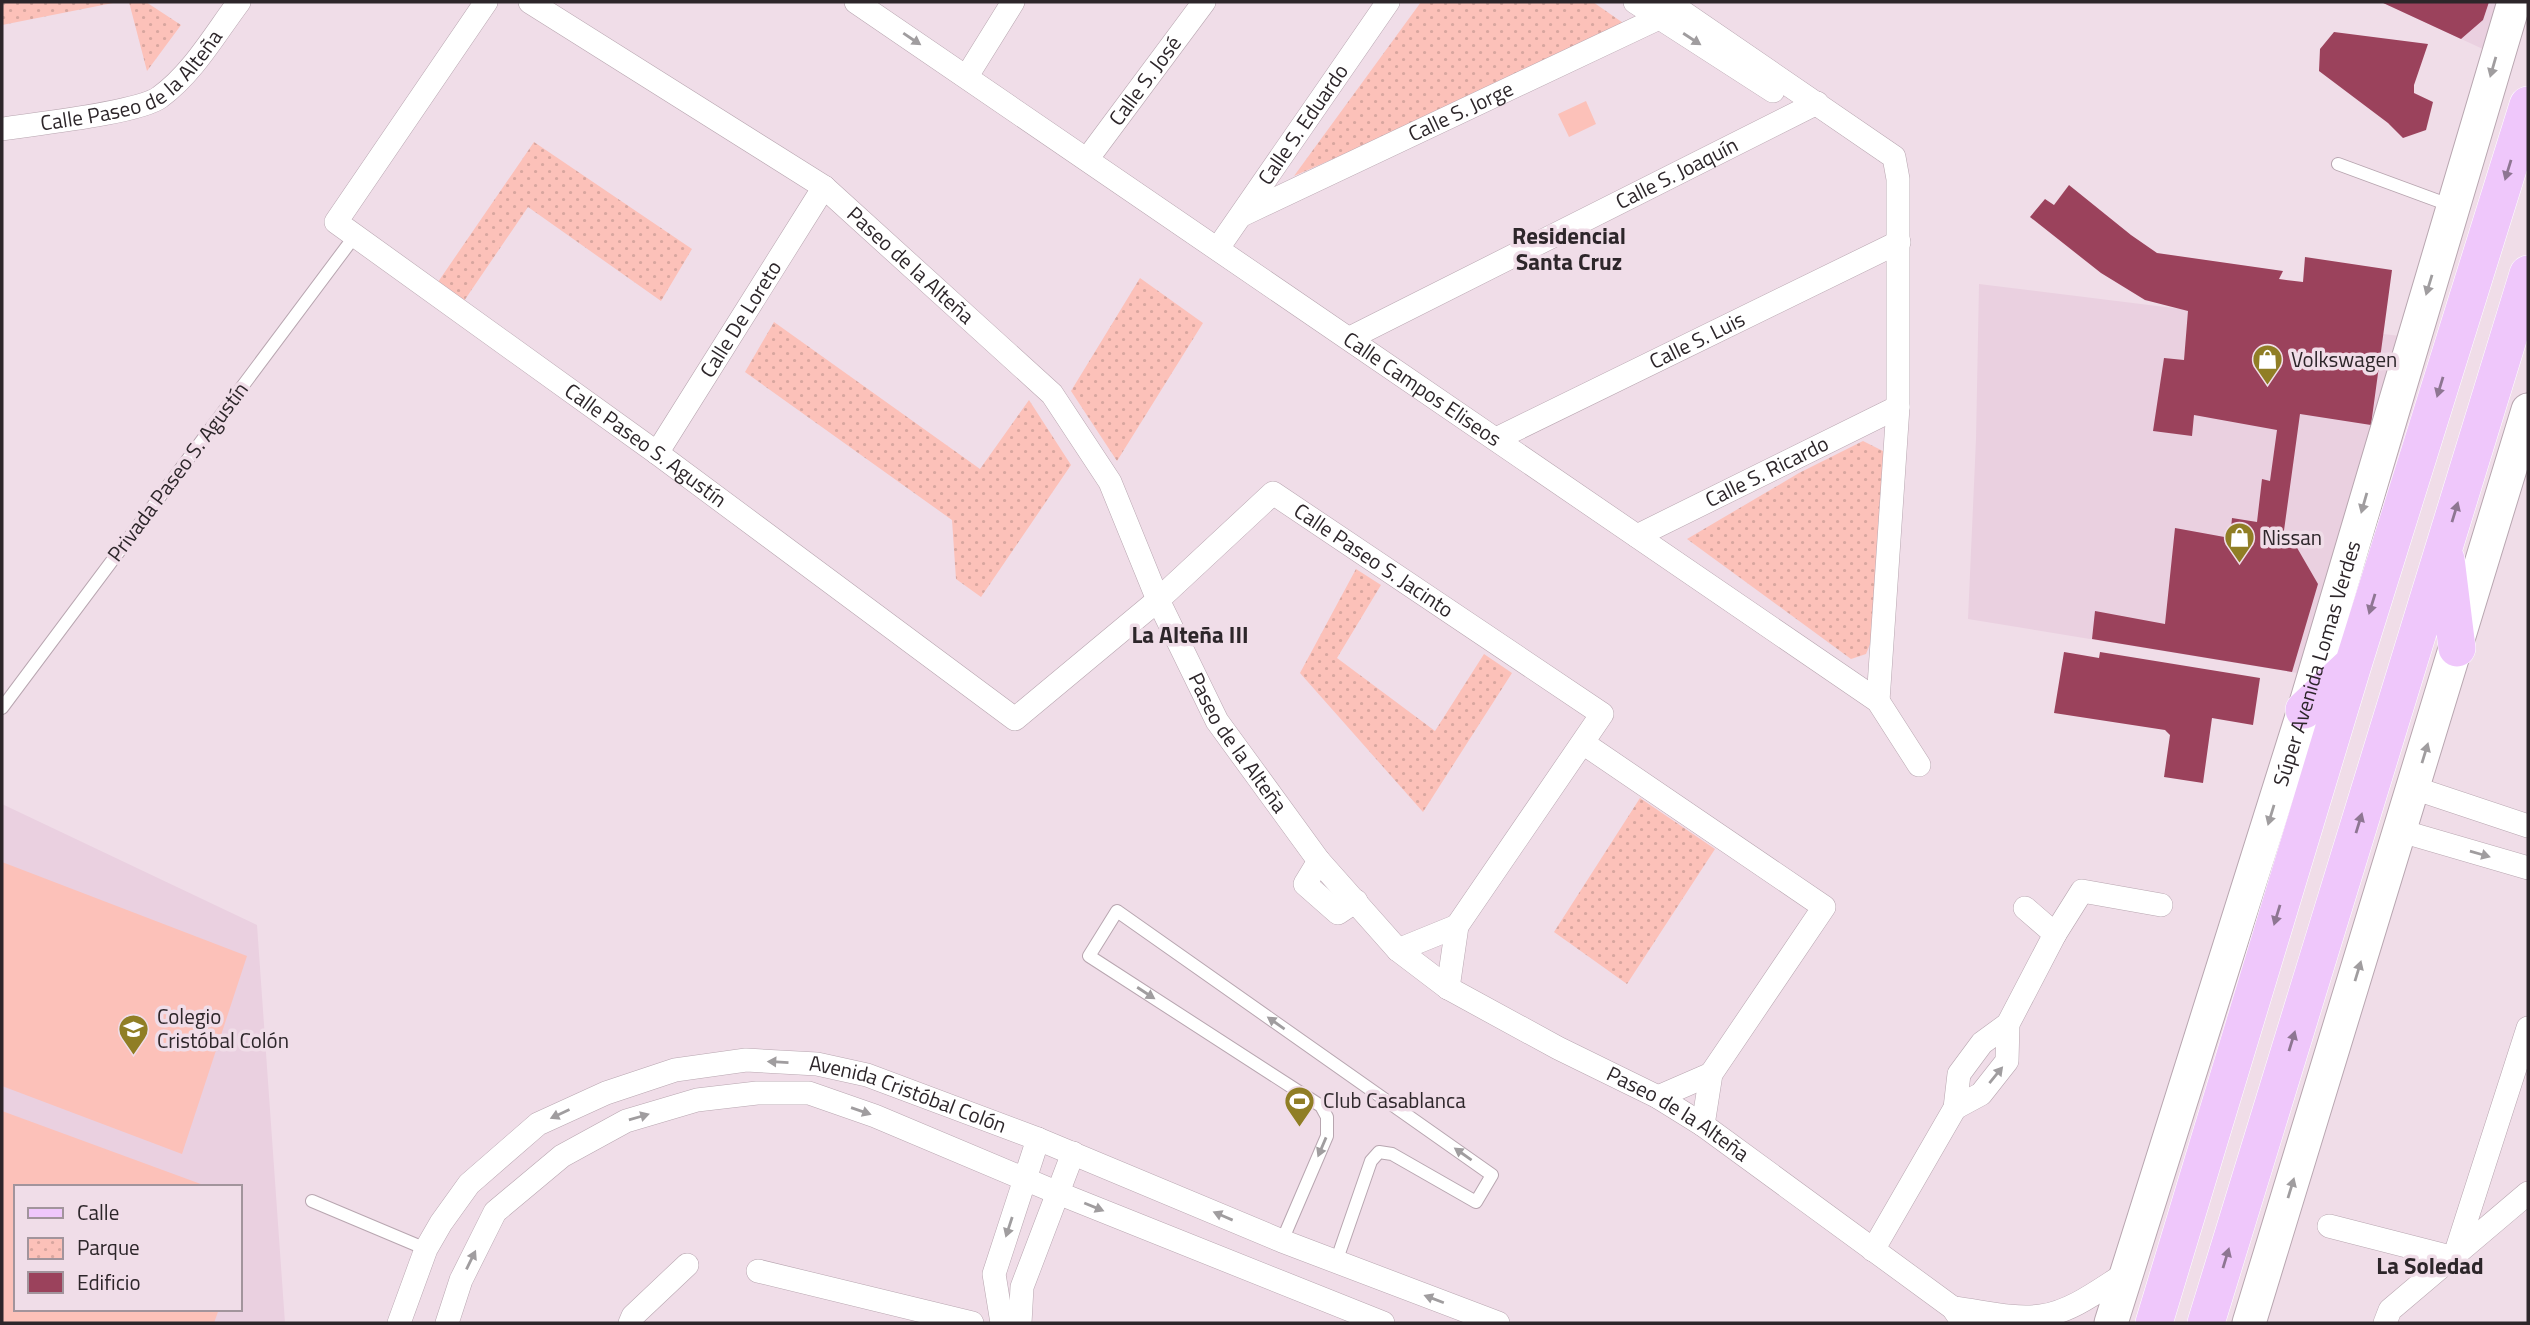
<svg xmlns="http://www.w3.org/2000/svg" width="2530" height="1325" viewBox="0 0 2530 1325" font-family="'Titillium Web',sans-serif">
	<defs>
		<pattern id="park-dots" width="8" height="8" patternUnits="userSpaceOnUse" patternTransform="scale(1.75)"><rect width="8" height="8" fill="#fcc1b9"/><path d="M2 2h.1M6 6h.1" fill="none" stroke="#d8a69f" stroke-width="1.8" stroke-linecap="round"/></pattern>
	</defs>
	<rect width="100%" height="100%" fill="#f0dde8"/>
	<path fill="#ead0e0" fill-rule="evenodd" d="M2381,2H2497L2485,50Z
		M1979,284L2408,337L2303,674L1968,619L1976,439Z
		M2,804L257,925L285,1323H2ZM16,1187H240V1309H16Z"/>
	<path fill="#fcc1b9" d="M1586,101L1596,124L1569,137L1558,114Z
		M2,862L247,956L182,1154L2,1086Z
		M2,1111L209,1187H16V1309H219L214,1323H2Z"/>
	<path fill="url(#park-dots)" d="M2,2H118L2,25Z
		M129,2H146L181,25L147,71Z
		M1421,2H1593L1626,25L1579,51L1294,176Z
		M534,142L692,249L661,301L528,207L464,301L438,282Z
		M1140,278L1203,323L1117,461L1071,391Z
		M774,322L980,469L1029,400L1071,465L981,597L956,579L952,520L745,372Z
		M1863,441L1883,451L1885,506L1872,639L1866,654L1851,659L1687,539L1799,473Z
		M1356,569L1381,585L1337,658L1435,731L1484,654L1512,673L1423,812L1300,673Z
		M1640,798L1715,849L1627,984L1554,932Z"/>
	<path fill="#9b425c" d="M2381,2H2489L2483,20L2461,39Z
		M2334,32L2428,44L2414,85V93L2433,102L2426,130L2403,138L2388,123L2319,71L2320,49Z
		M2069,185L2131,235L2157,253L2283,271L2279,279L2303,282L2305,257L2392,270L2371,425L2300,414L2282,545L2296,546L2318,584L2292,672L2092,639L2095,611L2165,624L2175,528L2230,538L2232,518L2257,522L2262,479L2270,481L2277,430L2194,415L2192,436L2153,431L2164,358L2184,360L2188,311L2145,300L2101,273L2030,217L2045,199L2054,205Z
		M2064,652L2099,658L2100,652L2260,678L2253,725L2212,718L2203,783L2164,777L2170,735L2165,730L2054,713Z"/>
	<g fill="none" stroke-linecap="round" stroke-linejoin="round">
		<defs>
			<path id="lane" d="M2338,164L2452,206
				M2,708L354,237
				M312,1201L426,1249
				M1282,1241L1327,1136V1117L1321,1106L1089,956L1117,911L1492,1175L1476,1202L1392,1154L1379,1152L1371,1161L1336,1262"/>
			<g id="street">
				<path id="s1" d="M486,2L336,222L657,453L1015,719L1158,600L1273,493L1602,714L1457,926L1448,988"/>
				<path id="s2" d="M530,2L824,187L1052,394L1110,482L1158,600L1217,721L1319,861L1398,950L1448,988L1558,1048L1658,1097L1703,1125L1953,1308L1963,1323"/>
				<path id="s3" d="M856,2L1878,701L1919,765"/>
				<path d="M1635,2L1773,91"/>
				<path d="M1668,2L1894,157L1898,179V407L1878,701"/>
				<path d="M967,76L1013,2"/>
				<path id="s4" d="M2,129C33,124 139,113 160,97C193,73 215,34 239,2"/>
				<path id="s5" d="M1088,158L1204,2"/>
				<path id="s6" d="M1242,215L1678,9"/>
				<path id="s7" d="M1218,248L1388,2"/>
				<path id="s8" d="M1350,338L1817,103"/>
				<path id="s9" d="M1496,439L1899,242"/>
				<path id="s10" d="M657,453L824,187"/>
				<path id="s11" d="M1637,536L1898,407"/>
				<path d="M1583,743L1824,907L1711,1074L1703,1125"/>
				<path d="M2414,788L2528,826"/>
				<path d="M2401,831L2528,868"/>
				<path d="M1319,861L1305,884L1338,913L1356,901"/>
				<path d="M2055,934L2082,891L2161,905"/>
				<path d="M1398,950L1457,926"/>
				<path d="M1658,1097L1711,1074"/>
				<path d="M1955,1108L1981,1094L2007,1061L2008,1024L2055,934L2025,908"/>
				<path d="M2329,1226L2454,1258"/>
				<path d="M1873,1250L1955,1108L1959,1074L1982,1043L2008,1024"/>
				<path d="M2454,1258L2528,1028"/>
				<path d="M758,1271L972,1323"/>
				<path d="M1953,1308C1981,1311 2013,1320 2041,1316C2072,1312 2102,1288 2128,1272"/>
				<path id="s12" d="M399,1323L426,1249L441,1223L469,1184L538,1124L606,1093L675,1070L746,1060L817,1064L867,1075L1038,1139L1282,1241L1498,1323"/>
				<path d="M447,1323L461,1280L495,1212L562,1156L626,1121L697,1100L757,1093H809L875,1116L1058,1193L1383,1323"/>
				<path d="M630,1323L633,1316L687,1265"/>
				<path d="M1002,1323L994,1274L1038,1139"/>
				<path d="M1020,1323L1022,1287L1073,1153"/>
				<path d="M2385,1323L2390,1310L2528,1193"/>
			</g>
			<g id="secondary">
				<path id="s13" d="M2111,1323L2304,710L2514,2"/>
				<path d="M2249,1323L2528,410"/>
			</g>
			<path id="primary" d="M2446,559L2457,648
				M2304,710L2352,665
				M2154,1323L2353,665L2528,105
				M2206,1323L2528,274"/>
		</defs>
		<use href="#lane" stroke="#b8a6b0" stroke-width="14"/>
		<use href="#street" stroke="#b8a6b0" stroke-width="24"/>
		<use href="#secondary" stroke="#b8a6b0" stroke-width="35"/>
		<use href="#primary" stroke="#fff" stroke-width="38"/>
		<use href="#lane" stroke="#fff" stroke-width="12"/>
		<use href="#street" stroke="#fff" stroke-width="23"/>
		<use href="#secondary" stroke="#fff" stroke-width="33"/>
		<use href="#primary" stroke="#efc7fb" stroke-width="37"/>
	</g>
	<defs><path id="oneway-solid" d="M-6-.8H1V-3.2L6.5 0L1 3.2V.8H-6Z" transform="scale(1.75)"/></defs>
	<g fill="#a09d9f">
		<use href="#oneway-solid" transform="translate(912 39) rotate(34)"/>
		<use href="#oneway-solid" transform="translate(1692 39) rotate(33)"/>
		<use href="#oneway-solid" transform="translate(2493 67) rotate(106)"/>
		<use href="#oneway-solid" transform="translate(2429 285) rotate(107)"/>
		<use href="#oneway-solid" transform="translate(2364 503) rotate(106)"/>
		<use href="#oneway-solid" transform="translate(2425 753) rotate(-73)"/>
		<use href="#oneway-solid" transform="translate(2271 815) rotate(107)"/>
		<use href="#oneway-solid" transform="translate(2480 854) rotate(16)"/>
		<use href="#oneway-solid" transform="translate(2358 971) rotate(-73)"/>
		<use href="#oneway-solid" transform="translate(1146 993) rotate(33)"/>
		<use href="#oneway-solid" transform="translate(1276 1023) rotate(-145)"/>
		<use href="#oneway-solid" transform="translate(778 1062) rotate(-177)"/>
		<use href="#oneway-solid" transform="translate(1996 1075) rotate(-51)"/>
		<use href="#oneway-solid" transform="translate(861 1111) rotate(19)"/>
		<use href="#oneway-solid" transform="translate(560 1114) rotate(155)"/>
		<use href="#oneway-solid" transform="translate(639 1117) rotate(-16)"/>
		<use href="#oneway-solid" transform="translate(1322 1147) rotate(113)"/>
		<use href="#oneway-solid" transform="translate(1463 1154) rotate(-145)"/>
		<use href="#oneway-solid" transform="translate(2291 1188) rotate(-73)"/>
		<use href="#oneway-solid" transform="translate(1094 1207) rotate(22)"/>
		<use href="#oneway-solid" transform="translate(1223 1216) rotate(-157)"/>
		<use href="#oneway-solid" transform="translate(1009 1227) rotate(108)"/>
		<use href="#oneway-solid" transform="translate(471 1260) rotate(-64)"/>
		<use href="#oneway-solid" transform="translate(1434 1299) rotate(-159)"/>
	</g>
	<g fill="#8e7692">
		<use href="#oneway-solid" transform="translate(2508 170) rotate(107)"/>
		<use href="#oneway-solid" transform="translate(2440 387) rotate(107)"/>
		<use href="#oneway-solid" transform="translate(2455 512) rotate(-73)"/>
		<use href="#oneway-solid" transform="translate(2372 604) rotate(107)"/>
		<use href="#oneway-solid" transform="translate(2359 823) rotate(-73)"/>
		<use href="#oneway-solid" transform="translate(2277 915) rotate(107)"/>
		<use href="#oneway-solid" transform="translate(2292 1041) rotate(-73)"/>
		<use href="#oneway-solid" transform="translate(2226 1258) rotate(-73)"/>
	</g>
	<defs>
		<symbol id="shop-pin" viewBox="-11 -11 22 30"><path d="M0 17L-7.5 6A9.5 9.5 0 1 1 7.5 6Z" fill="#907e25" stroke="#f0dde8"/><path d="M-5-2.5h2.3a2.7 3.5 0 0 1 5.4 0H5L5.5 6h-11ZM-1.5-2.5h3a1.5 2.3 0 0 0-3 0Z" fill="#fff"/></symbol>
		<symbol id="school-pin" viewBox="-11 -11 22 30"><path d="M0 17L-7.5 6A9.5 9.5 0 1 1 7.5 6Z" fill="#907e25" stroke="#f0dde8"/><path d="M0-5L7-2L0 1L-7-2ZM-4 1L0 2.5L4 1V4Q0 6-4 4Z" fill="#fff"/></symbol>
		<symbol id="stadium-pin" viewBox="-11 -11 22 30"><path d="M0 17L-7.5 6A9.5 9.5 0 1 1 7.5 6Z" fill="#907e25" stroke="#f0dde8"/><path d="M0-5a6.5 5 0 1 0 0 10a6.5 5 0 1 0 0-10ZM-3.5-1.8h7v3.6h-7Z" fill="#fff"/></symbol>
	</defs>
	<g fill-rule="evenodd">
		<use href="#shop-pin" x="2250" y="342" width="35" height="47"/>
		<use href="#shop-pin" x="2222" y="520" width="35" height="47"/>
		<use href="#school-pin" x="116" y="1012" width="35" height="47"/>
		<use href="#stadium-pin" x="1282" y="1084" width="35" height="47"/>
	</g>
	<g text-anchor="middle" stroke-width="7" stroke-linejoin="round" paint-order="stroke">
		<g font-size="21" fill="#2d262a" stroke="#f0dde8">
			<text dy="7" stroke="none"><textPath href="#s4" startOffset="144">Calle Paseo de la Alteña</textPath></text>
			<text dy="7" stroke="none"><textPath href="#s5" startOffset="96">Calle S. José</textPath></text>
			<text dy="7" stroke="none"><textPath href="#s6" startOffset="242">Calle S. Jorge</textPath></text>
			<text dy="7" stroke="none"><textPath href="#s7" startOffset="150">Calle S. Eduardo</textPath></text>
			<text dy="7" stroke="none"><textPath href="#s8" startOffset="366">Calle S. Joaquín</textPath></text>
			<text dy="7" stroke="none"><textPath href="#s2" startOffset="464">Paseo de la Alteña</textPath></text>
			<text dy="7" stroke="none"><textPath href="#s10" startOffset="158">Calle De Loreto</textPath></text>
			<text dy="7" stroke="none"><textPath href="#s9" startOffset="224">Calle S. Luis</textPath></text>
			<text dy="7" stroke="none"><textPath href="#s3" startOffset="686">Calle Campos Eliseos</textPath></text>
			<text dy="7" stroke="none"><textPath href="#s1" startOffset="648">Calle Paseo S. Agustín</textPath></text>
			<text dy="7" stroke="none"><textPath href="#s11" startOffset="145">Calle S. Ricardo</textPath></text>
			<text transform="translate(178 472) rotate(-53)" y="7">Privada Paseo S. Agustín</text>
			<text dy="7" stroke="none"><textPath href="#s1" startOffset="1572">Calle Paseo S. Jacinto</textPath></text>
			<text dy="7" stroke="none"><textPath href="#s13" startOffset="691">Súper Avenida Lomas Verdes</textPath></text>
			<text dy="7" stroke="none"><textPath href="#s2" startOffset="1052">Paseo de la Alteña</textPath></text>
			<text dy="7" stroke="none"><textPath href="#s12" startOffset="634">Avenida Cristóbal Colón</textPath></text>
			<text dy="7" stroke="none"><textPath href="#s2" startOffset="1640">Paseo de la Alteña</textPath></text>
		</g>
		<g font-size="21" fill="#2d262a" stroke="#f0dde8" text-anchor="start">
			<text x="2291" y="367">Volkswagen</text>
			<text x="2262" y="545">Nissan</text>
			<text x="157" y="1024">Colegio<tspan x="157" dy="24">Cristóbal Colón</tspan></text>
			<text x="1323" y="1108">Club Casablanca</text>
		</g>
		<g font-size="23" font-weight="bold" fill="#2d262a" stroke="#f0dde8">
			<text x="1569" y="244">Residencial<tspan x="1569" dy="26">Santa Cruz</tspan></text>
			<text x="1190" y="643">La Alteña III</text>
			<text x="2430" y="1274">La Soledad</text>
		</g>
	</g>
	<rect width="2530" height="1325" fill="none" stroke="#2d262a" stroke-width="7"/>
	<rect x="14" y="1185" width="228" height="126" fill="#f0dde8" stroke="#a2949c" stroke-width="2"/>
	<rect x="28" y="1208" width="35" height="10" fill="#efc7fb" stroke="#a2949c" stroke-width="2"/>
	<text x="77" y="1220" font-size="21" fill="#2d262a">Calle</text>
	<rect x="28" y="1238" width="35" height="21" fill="url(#park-dots)" stroke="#a2949c" stroke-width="2"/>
	<text x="77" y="1255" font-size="21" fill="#2d262a">Parque</text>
	<rect x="28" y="1272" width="35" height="21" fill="#9b425c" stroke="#a2949c" stroke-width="2"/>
	<text x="77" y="1290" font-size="21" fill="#2d262a">Edificio</text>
</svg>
